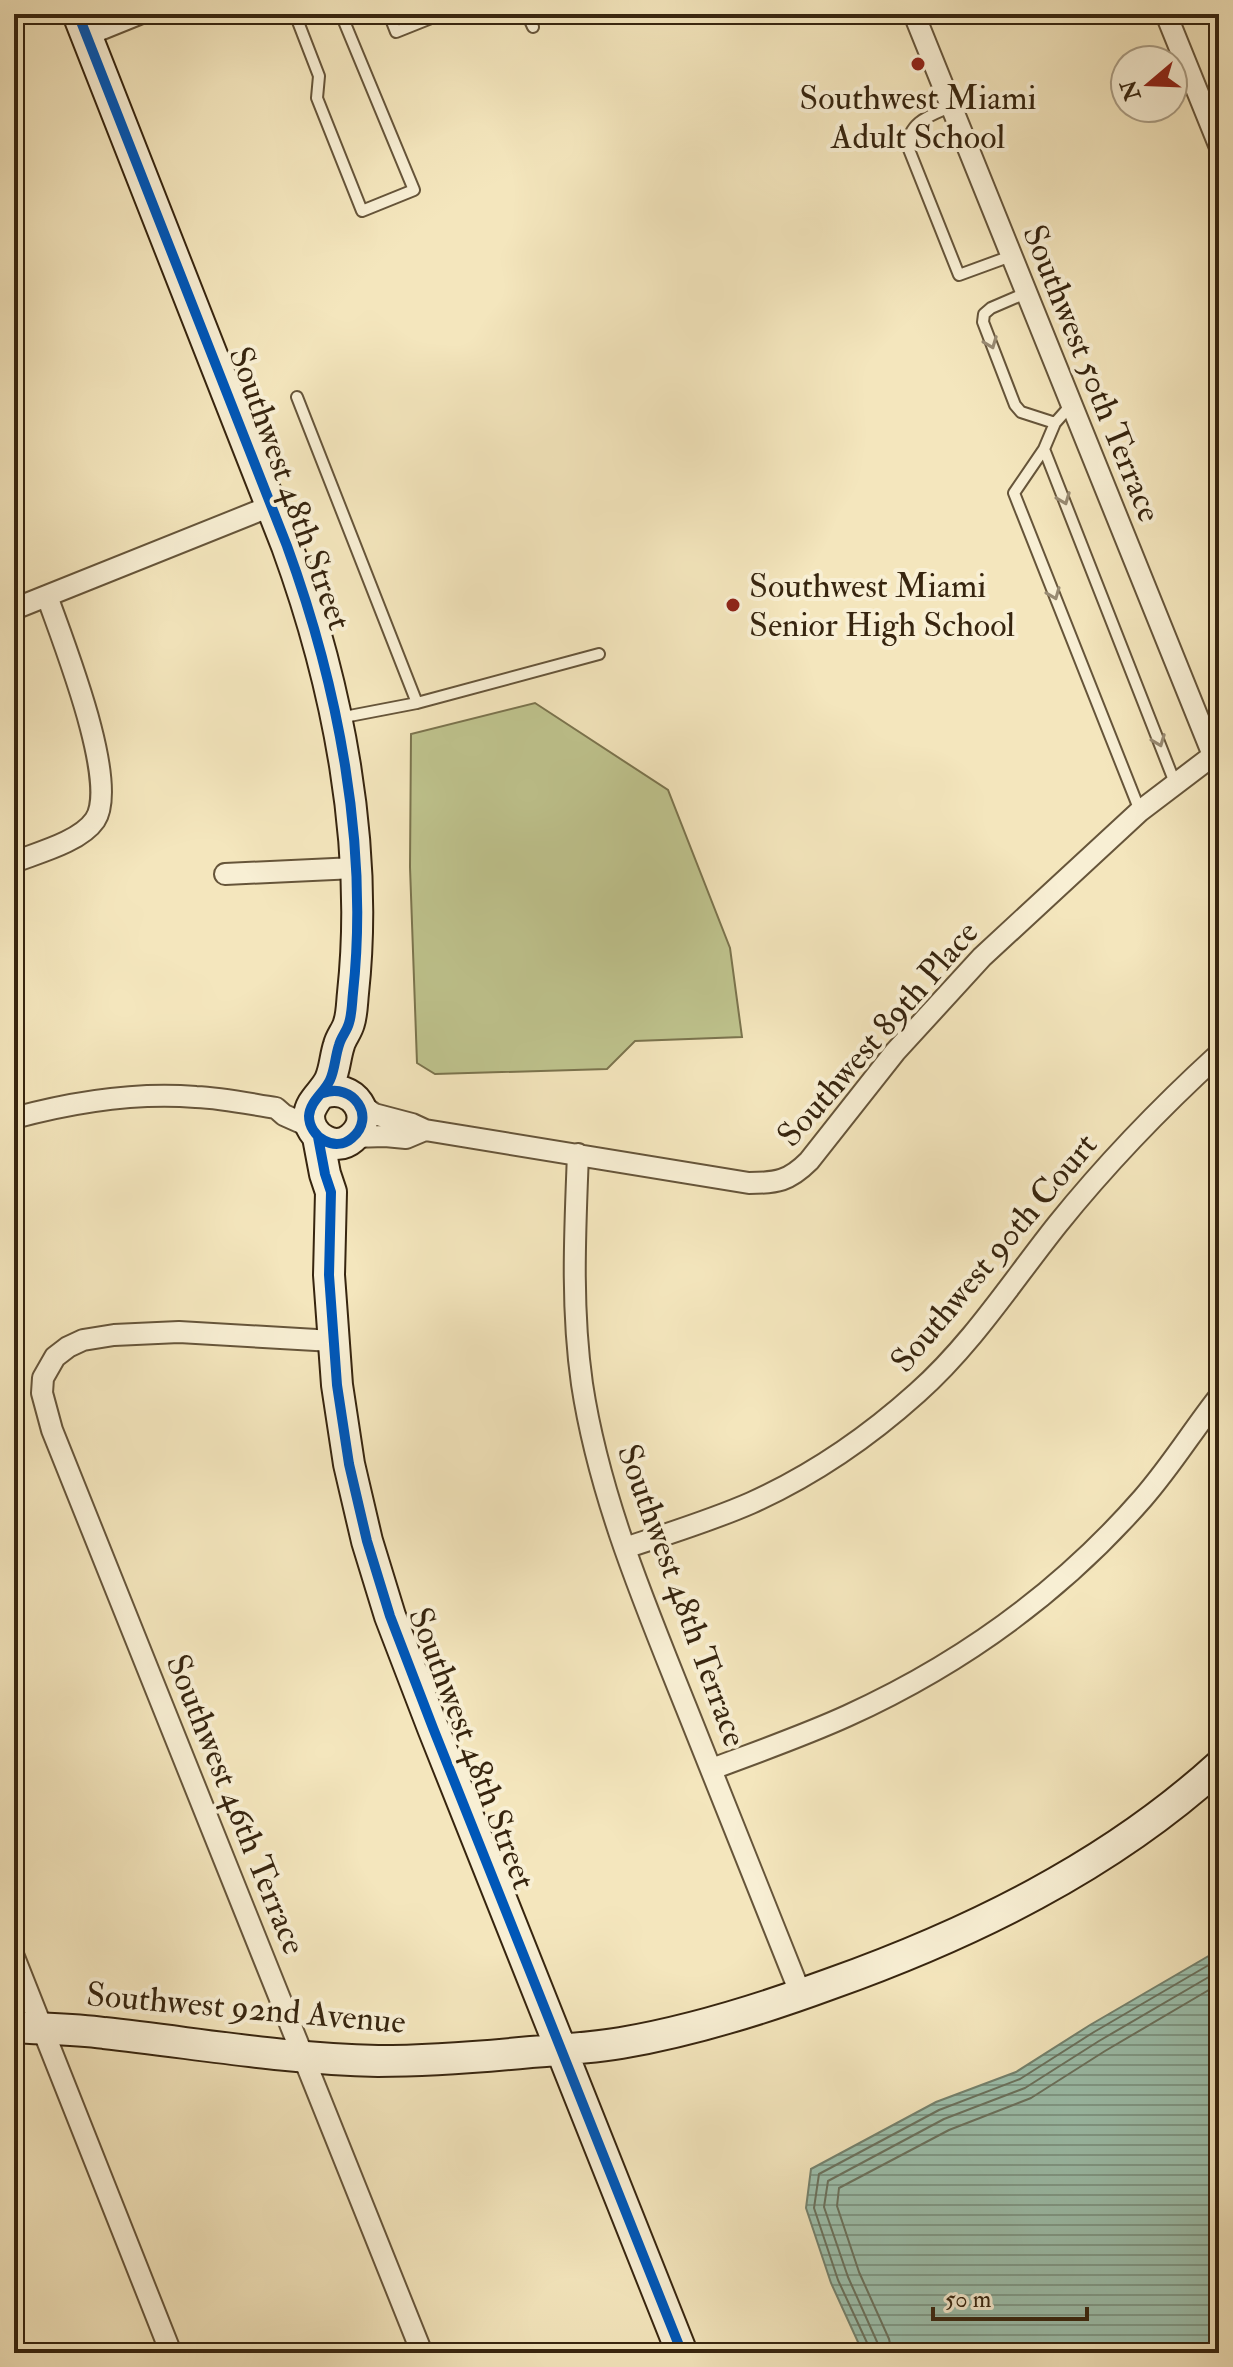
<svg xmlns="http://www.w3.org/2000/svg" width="1233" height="2367" viewBox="0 0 1233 2367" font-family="'IM FELL Double Pica',serif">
	<defs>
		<pattern id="water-rules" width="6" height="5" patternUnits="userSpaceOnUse" patternTransform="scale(2)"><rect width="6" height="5" fill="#9cc0ad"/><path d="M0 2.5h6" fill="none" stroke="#809c8b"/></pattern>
	</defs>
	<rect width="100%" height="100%" fill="#f4e6bd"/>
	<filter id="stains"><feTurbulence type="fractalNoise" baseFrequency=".0025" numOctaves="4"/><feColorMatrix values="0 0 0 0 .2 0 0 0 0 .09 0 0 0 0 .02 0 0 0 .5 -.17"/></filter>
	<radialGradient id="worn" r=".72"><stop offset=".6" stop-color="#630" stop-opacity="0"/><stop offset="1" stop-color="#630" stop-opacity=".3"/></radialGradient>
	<path fill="#bfc48e" stroke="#7b744e" stroke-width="2" d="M535,703L668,790L730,948L742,1037L635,1041L607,1069L435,1074L417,1063L410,867L411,734Z"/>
	<path fill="url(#water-rules)" stroke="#74826e" stroke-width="2" d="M1219,1950V2353H863L831,2283L806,2208L811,2169L936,2102L1016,2072L1090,2025Z"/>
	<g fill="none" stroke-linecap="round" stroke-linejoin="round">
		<path stroke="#6a725e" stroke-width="2" d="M869,2353V2347L838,2280L814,2208L819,2174L939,2110L1020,2079L1094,2032L1219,1959
			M880,2353L878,2344L848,2277L824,2207L828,2181L944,2119L1025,2088L1099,2041L1219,1971
			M892,2353L889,2339L859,2272L837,2206L839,2188L949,2130L1031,2098L1105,2051L1219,1984"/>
		<defs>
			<path id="lane" d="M295,14L319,76L317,98L362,211L414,190L341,14
				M389,14L396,32L441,14
				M527,14L533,27
				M952,106C932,115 908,121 908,147L959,275L1011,256
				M1026,293L991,308L984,314L983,322L1015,405L1021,412L1055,423
				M297,397L417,703
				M1071,405L1055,423L1044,449L1175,783
				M1044,449L1014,493L1140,811
				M339,718L417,703L599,654"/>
			<path id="street" d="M914,14L1213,755
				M1166,14L1219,145
				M87,35L139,14
				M14,609L271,506
				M14,862C37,853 80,842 95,820C120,783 62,639 47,596
				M225,874L355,868
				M359,1103L374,1114L412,1124L425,1130L749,1183C777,1183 789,1181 809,1161L895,1052L982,957L1140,811L1219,751
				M14,1118C73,1102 135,1092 196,1097C223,1098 250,1104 276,1108L284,1115L311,1127
				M353,1137L385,1136L406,1138L425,1130
				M578,1154C575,1231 571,1307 582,1384C599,1496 644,1602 686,1707C725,1803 763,1899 801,1995
				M333,1341L179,1332L114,1335L83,1340L68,1347L55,1357L43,1378L42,1393L52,1430L422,2353
				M625,1548C667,1534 710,1521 751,1503C811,1476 868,1437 917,1393C972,1344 1011,1283 1057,1225C1106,1164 1161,1107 1219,1054
				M712,1769C757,1752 803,1736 847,1716C959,1665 1061,1592 1143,1498C1171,1466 1193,1430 1219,1397
				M14,1957L171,2353"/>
			<path id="secondary" d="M78,14L287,546C338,686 369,844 353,993C352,1002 352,1014 349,1023C347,1031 341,1037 339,1045C335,1057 335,1069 330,1080C324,1093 310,1101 309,1116C309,1137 335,1153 352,1138C377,1117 353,1082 323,1093
				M318,1137L325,1174L331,1192L329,1275L337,1385L349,1464L367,1541L390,1616L433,1728L682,2353
				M14,2027C44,2029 74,2029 104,2033C195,2043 286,2059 378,2061C429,2061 480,2057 531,2052C561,2050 591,2048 621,2043C692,2031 762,2009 830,1984C970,1934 1108,1867 1219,1766"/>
		</defs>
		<use href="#lane" stroke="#66553a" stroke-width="14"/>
		<use href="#street" stroke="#66553a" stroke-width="24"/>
		<use href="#secondary" stroke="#37250f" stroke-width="34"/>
		<use href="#lane" stroke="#f8efd4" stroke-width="10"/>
		<use href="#street" stroke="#f8efd4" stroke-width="20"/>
		<use href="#secondary" stroke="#f8efd4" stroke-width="30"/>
		<defs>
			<path id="cycleway" d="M78,14L287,546C338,686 369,844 353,993C352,1002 352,1014 349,1023C347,1031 341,1037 339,1045C335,1057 335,1069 330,1080C324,1093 310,1101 309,1116C309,1137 335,1153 352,1138C377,1117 353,1082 323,1093
				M318,1137L325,1174L331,1192L329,1275L337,1385L349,1464L367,1541L390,1616L433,1728L682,2353"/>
		</defs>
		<use href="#cycleway" stroke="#f8efd4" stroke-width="15"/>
		<use href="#cycleway" stroke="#0057b8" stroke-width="10"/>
	</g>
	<defs><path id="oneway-chevron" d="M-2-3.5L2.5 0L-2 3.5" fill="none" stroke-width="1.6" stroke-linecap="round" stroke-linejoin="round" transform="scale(2)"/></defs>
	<g stroke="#988a72">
		<use href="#oneway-chevron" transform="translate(991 343) rotate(69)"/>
		<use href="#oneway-chevron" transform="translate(1064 499) rotate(69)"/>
		<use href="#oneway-chevron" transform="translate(1054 594) rotate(68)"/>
		<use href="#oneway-chevron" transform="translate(1159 741) rotate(69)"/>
	</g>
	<g fill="#8f2418" stroke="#f8efd4" stroke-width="3">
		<circle cx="918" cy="64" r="8"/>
		<circle cx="733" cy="605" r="8"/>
	</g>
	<g text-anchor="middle" stroke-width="8" stroke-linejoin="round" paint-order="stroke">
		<g font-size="34" fill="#37250f" stroke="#f8efd4">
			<text x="918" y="109">Southwest Miami<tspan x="918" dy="39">Adult School</tspan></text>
			<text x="749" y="597" text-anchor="start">Southwest Miami<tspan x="749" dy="39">Senior High School</tspan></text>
		</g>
		<g font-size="34" fill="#37250f" stroke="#f8efd4">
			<text transform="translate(1093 373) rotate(68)" y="12">Southwest 50th Terrace</text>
			<text transform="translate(291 488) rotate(70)" y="12">Southwest 48th Street</text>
			<text transform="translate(877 1033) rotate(-49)" y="12">Southwest 89th Place</text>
			<text transform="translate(993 1252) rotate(-50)" y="12">Southwest 90th Court</text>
			<text transform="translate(683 1595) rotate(70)" y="12">Southwest 48th Terrace</text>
			<text transform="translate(473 1748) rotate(69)" y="12">Southwest 48th Street</text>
			<text transform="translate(237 1804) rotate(68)" y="12">Southwest 46th Terrace</text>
			<text transform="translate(246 2007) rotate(5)" y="12">Southwest 92nd Avenue</text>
		</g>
	</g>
	<rect width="1233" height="2367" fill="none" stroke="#f4e6bd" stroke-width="48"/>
	<rect x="16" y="16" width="1201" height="2335" fill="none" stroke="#37250f" stroke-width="4"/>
	<rect x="24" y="24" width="1185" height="2319" fill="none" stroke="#37250f" stroke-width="2"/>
	<g transform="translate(1149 84) rotate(251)"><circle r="38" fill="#f8efd4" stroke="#ab9e85" stroke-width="2"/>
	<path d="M0-6L14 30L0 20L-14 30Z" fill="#8f2418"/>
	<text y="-12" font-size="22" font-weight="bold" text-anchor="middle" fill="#37250f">N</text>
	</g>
	<path d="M933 2307v12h154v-12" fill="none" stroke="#37250f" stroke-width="4"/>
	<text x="945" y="2307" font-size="24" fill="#37250f" stroke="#f8efd4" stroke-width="6" paint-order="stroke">50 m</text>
	<rect width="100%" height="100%" filter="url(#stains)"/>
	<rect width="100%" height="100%" fill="url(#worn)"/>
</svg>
